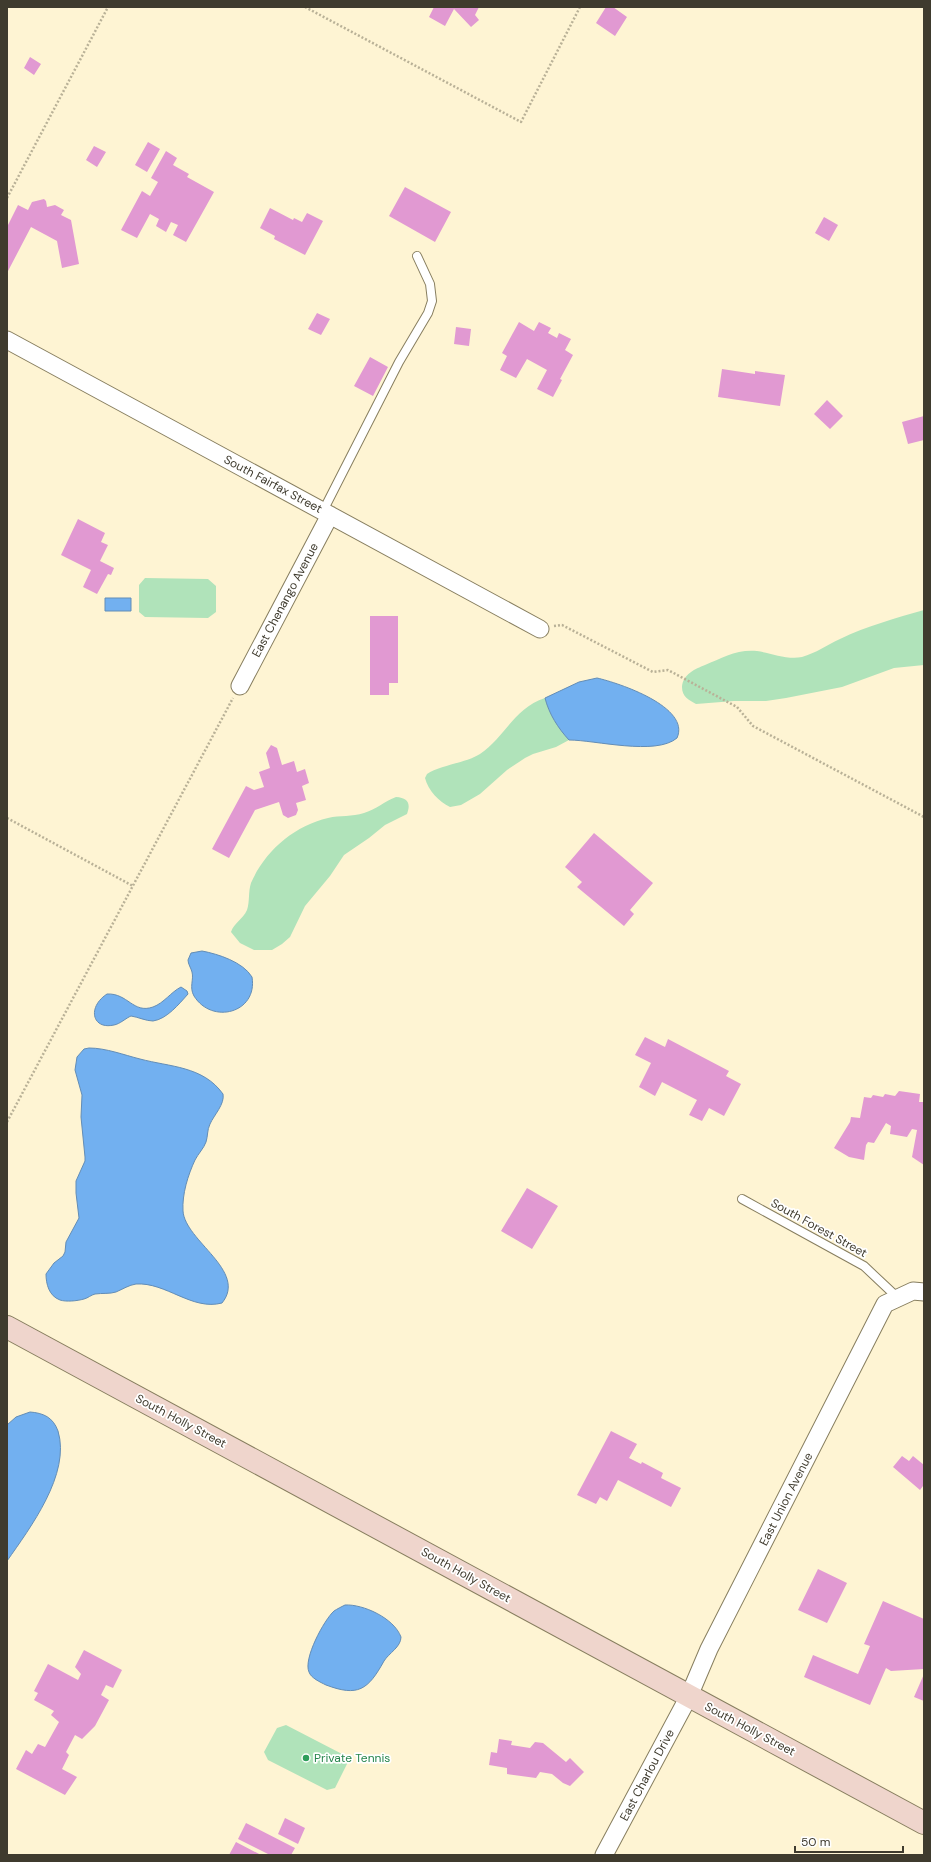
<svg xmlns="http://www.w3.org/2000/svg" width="931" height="1862" viewBox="0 0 931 1862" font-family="'DM Sans',sans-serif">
	<rect width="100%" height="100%" fill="#fef4d3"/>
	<path fill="#b0e3ba" d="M145,578L208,579L216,586V612L208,618L145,617L139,612V585Z
		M924,610V665L894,668L842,687L786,698L766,701H734L696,704C689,700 682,697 682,687C683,674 695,669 705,665C722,658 737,649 757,651C771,653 787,660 802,657C816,653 827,645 840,639C867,626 896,618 924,610Z
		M545,698C549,714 558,727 569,740L556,747L533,754L525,758L507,770L480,794L461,805L450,807C439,802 428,790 425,778L427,774C440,765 466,763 480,754C505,737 514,708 545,698Z
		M396,797C408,798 411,803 407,814L385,825L369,838L344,855L330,876L305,906L290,937L282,944L272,950H254L240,943L231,932C234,923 243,919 247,910C250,901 248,892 251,883C265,851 294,826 328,818C340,815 352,817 364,813C375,810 385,801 396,797Z
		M286,1725L344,1755L347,1764L335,1788L327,1790L268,1760L264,1752L277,1728Z"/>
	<path fill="#72b0f0" stroke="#638db6" d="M105,598H131V611H105Z
		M597,678C619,683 691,707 677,738C656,756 595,740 569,740C558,728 549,714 545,698L579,682Z
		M202,951C218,954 243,962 252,977C258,1013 212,1025 194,996C189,987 194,980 192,972C191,968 188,964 188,960L191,953Z
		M181,987L187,991L188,994C179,1004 167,1019 153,1021C146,1021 138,1017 131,1016C126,1018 120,1024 114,1025C92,1030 87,1007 107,994C128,993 133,1014 153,1007C164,1003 171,992 181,987Z
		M89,1048C106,1048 124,1055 140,1059C170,1067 203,1066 223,1094C225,1104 214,1115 210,1124C207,1130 208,1136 206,1142C204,1148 198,1154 195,1160C188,1175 182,1194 183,1211C185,1241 248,1271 222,1303C192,1311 166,1282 136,1284C129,1285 123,1289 116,1292C110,1294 102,1293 95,1294C91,1295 88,1298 84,1299C77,1301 66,1302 60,1300C49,1296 46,1284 46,1274L54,1263L63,1256L65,1252L66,1242L79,1218L76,1193V1181L85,1161V1157L81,1117L82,1095L75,1070L77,1057L84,1049Z
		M30,1412C43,1413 53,1417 58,1431C71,1474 30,1528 7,1561V1425L16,1417Z
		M345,1605C363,1604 394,1618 401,1637C401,1647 389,1653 384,1661C368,1690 358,1697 326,1685C320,1682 311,1678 309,1672C303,1659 324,1620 334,1611C337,1609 341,1607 345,1605Z"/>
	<path fill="#e199d2" d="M434,7H479L475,15L479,20L471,27L454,9L445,26L429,17Z
		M606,7H613L627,17L615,36L596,23Z
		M30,57L41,64L34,75L24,68Z
		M148,142L160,149L147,172L135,165Z
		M94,146L106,152L97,167L86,160Z
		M166,151L177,158L173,165L189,174L187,177L214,192L186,242L173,235L178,225L171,222L166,232L156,226L159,219L150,214L137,238L121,230L142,191L150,196L158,182L151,178Z
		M405,187L451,212L435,242L389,216Z
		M44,199L46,201L47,207L55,205L64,210L61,215L71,220L79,264L62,268L57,241L31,227L7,273V227L18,205L28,210L32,202Z
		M270,208L293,220L294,218L302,222L307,213L323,221L305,255L274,239L275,236L260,228Z
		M824,217L838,225L829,241L815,233Z
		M317,313L330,319L321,335L308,329Z
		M519,322L534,331L539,322L551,328L548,333L557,338L559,333L571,339L565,350L573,355L560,379L562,380L553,397L537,389L547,370L527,359L516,378L500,370L507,356L502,353Z
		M456,327L471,329L469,346L454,344Z
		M370,357L388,367L373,396L354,386Z
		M722,369L755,374V371L785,375L780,406L718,397Z
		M827,400L843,416L830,429L814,414Z
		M924,416V440L908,444L902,422Z
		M78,519L105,533L101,542L108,545L100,561L114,568L111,575L108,574L97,594L83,587L91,570L61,555Z
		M370,616H398V683H389V695H370Z
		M271,745L277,748L282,765L294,761L297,772L305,769L309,783L302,786L306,800L296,803L298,810L296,815L288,818L283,815L279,802L255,810L229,858L212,849L246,786L254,790L264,787L259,772L270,768L266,753Z
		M594,833L653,883L630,910L634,914L624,926L577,887L582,882L565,867Z
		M645,1037L665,1047L668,1039L729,1071L726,1076L741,1084L724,1116L709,1108L702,1121L689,1115L697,1100L662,1082L655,1096L639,1087L651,1063L635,1055Z
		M899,1091L920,1094L919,1102H924V1165L912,1157L917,1130L912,1129L907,1137L890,1134L891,1126L886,1123L874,1143L868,1142L866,1145L864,1160L849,1157L834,1148L850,1122L851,1117L860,1118L864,1097L871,1098L873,1095L883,1097L885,1094L895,1096Z
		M527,1188L558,1206L532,1249L501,1231Z
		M611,1431L637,1444L629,1458L641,1464L642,1462L663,1473L661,1478L681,1488L671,1507L618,1480L607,1501L600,1497L596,1504L577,1495Z
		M902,1456L909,1461L913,1456L924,1465V1487L923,1486L920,1490L893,1467Z
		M818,1569L847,1583L827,1623L798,1610Z
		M883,1601L924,1619V1669L891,1671L886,1668L870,1705L804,1677L813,1655L858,1674L870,1646L864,1644Z
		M84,1650L122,1670L113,1688L106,1685L101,1695L109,1700L95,1726L82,1739L75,1735L66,1752L69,1755L62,1769L77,1777L65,1795L16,1769L26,1750L32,1754L38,1744L45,1747L59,1722L51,1715L54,1711L34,1700L38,1693L34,1691L48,1664L78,1680L81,1674L75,1667Z
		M924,1674V1701L914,1697Z
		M499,1739L512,1741L511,1745L530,1748L535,1742L543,1743L566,1762L570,1758L584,1772L570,1786L563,1783L552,1774L540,1772L536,1778L507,1774V1768L489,1765L491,1752L497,1753Z
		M285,1818L305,1828L298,1844L278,1834Z
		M246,1823L295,1848L291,1855H270L238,1839Z
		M236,1842L261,1855H229Z"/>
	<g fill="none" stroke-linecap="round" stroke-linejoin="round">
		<defs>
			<path id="lane" d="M323,511L399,362L428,313L432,301L430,284L417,256
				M742,1199L864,1266L898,1298"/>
			<path id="street" d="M7,340L540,629
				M240,686L330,515
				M604,1855L689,1696L709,1649L885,1304L913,1291L924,1292"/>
			<path id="secondary" d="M7,1327L924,1823"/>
		</defs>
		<use href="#lane" stroke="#877e5f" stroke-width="10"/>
		<use href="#street" stroke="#877e5f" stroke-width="19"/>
		<use href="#secondary" stroke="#877e5f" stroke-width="24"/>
		<path stroke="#b9b197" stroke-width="2.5" stroke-dasharray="2 2" stroke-linecap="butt" d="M305,7L521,122L580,7
			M7,198L108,7
			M554,626L562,625L653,672L668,670L737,707L753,726L924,817
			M7,818L133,886
			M7,1122L233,698"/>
		<use href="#lane" stroke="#fff" stroke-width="8"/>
		<use href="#street" stroke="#fff" stroke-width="17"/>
		<use href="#secondary" stroke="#efd5cc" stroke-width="22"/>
	</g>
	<circle fill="#2e9e5b" stroke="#fff" stroke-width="1.5" cx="306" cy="1758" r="4"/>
	<g text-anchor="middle" stroke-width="3.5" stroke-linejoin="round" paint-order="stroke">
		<g font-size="12" fill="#3f3b2e" stroke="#fff">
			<text transform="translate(273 484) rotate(28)" y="4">South Fairfax Street</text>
			<text transform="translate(285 600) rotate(-62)" y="4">East Chenango Avenue</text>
			<text transform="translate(819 1228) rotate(29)" y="4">South Forest Street</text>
			<text transform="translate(181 1421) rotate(28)" y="4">South Holly Street</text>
			<text transform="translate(786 1499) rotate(-63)" y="4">East Union Avenue</text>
			<text transform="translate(466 1575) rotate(29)" y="4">South Holly Street</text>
			<text transform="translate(750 1729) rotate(28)" y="4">South Holly Street</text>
			<text transform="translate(647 1775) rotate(-62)" y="4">East Charlou Drive</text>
		</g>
		<g font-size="12" fill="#27864d" stroke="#fff" text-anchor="start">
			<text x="314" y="1762">Private Tennis</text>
		</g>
	</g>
	<rect width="931" height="1862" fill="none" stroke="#3f3b2e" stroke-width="16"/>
	<path d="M795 1846v6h108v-6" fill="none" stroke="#3f3b2e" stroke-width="2"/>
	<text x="801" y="1846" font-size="12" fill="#3f3b2e" stroke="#ffffff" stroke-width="3" paint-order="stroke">50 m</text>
</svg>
